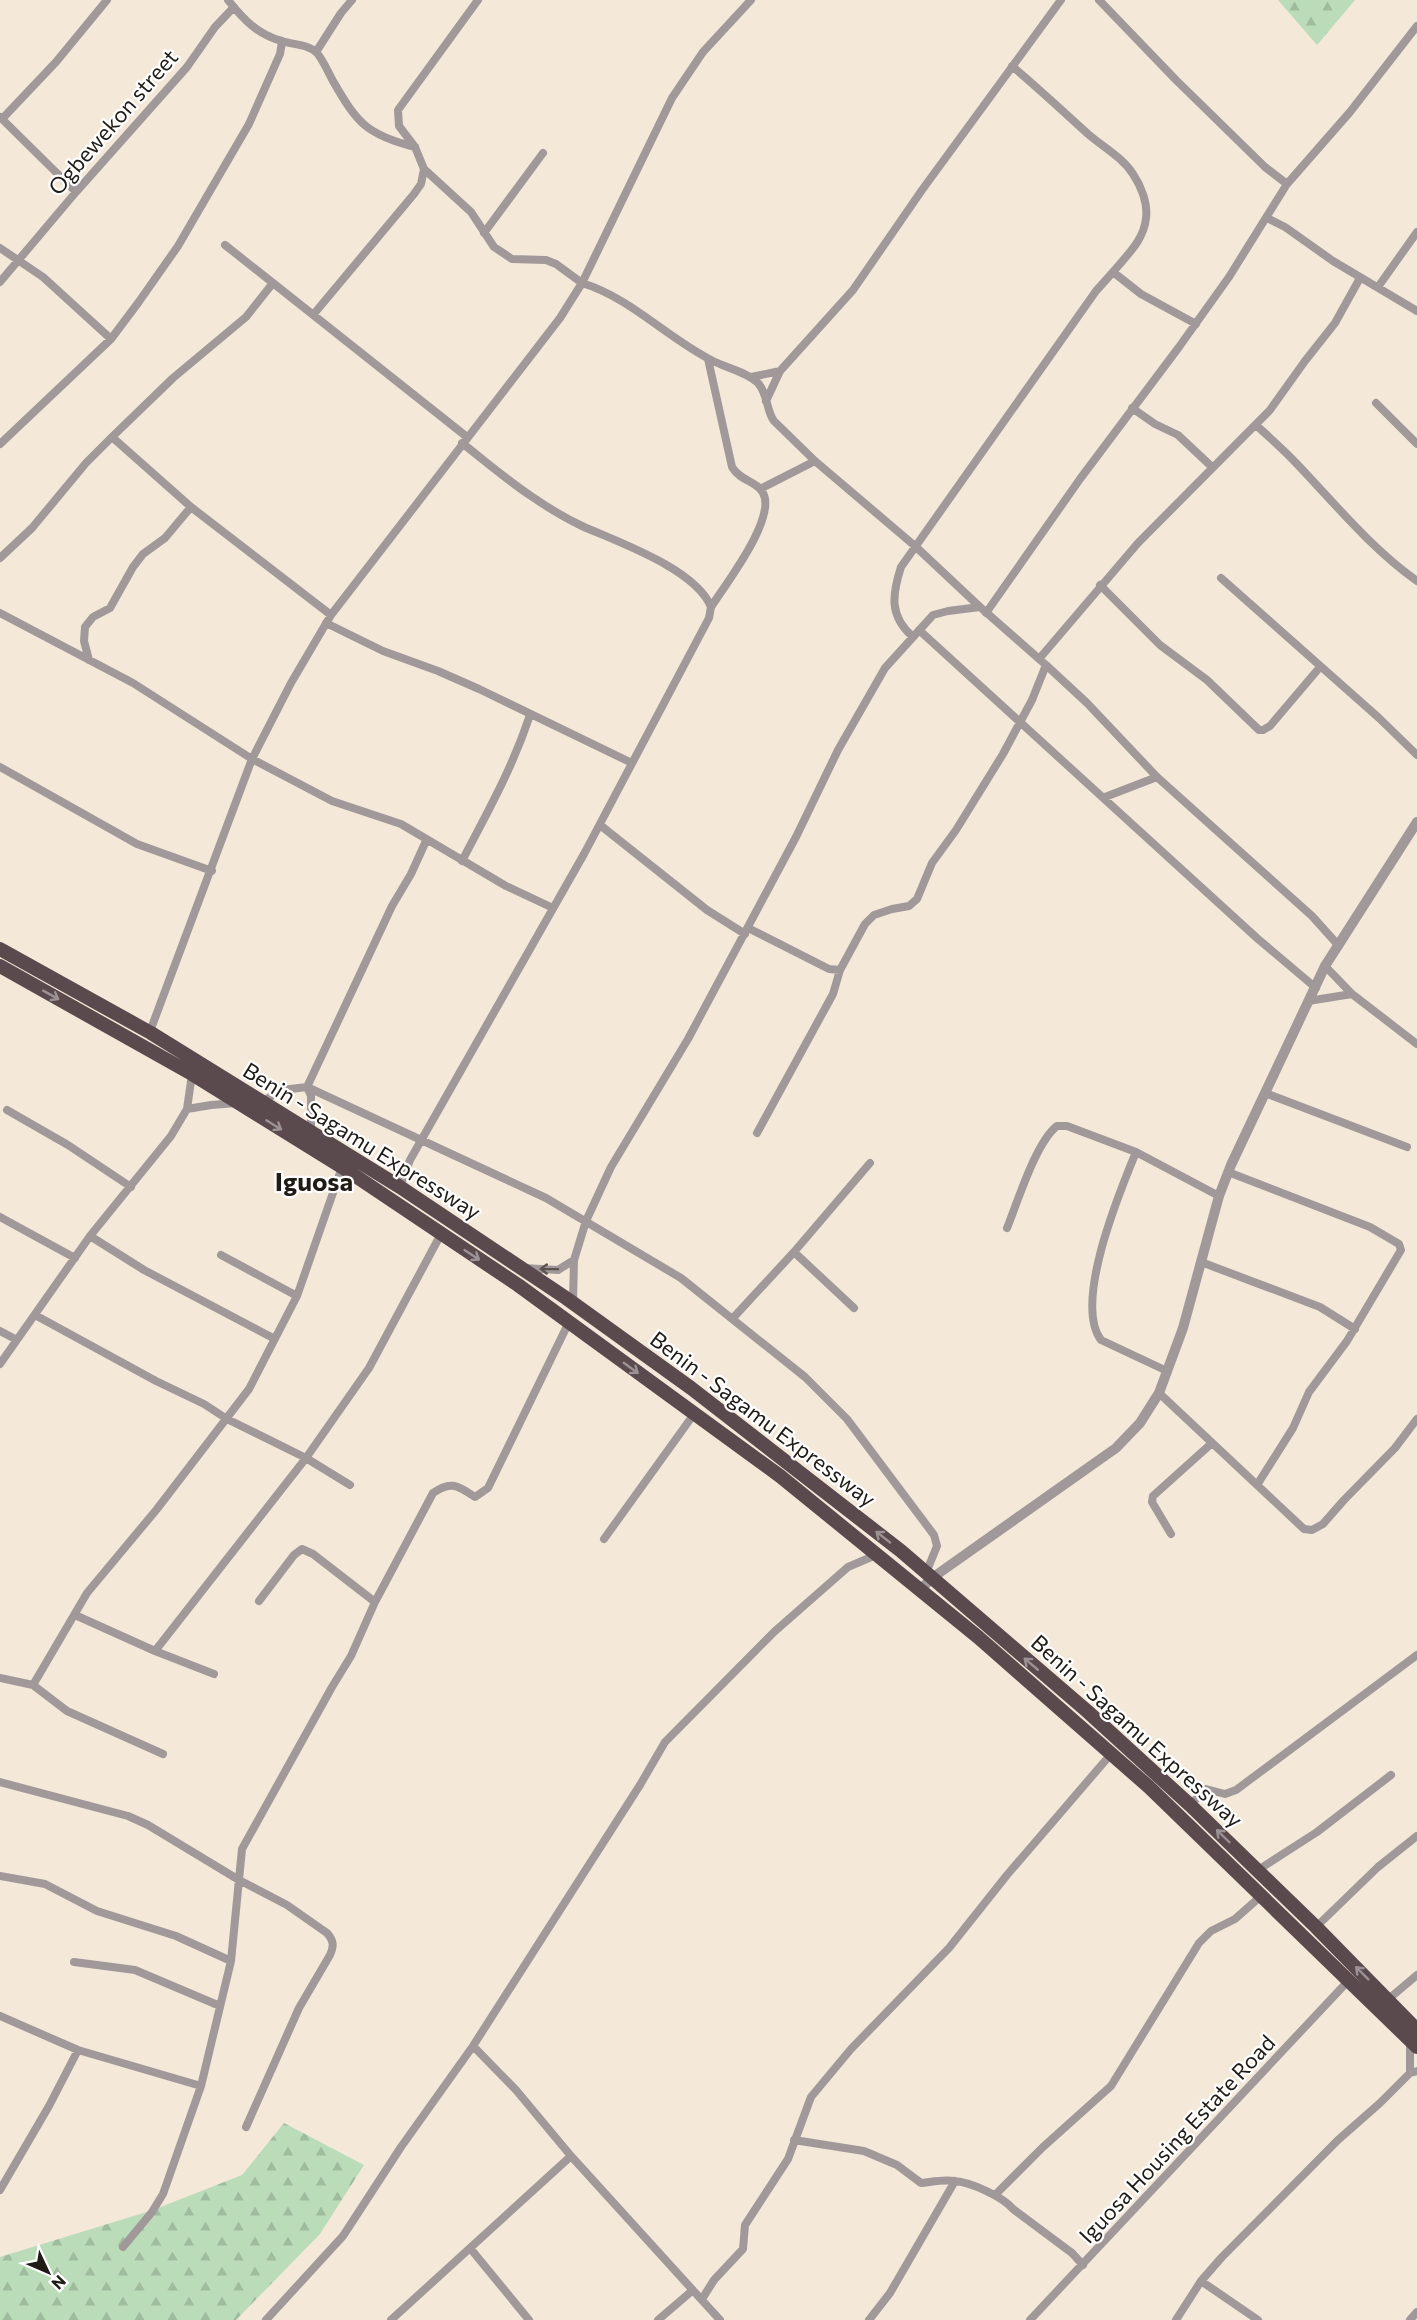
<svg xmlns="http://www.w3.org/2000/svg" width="1417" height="2320" viewBox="0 0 1417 2320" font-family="Commissioner,sans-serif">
	<defs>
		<pattern id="forest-firs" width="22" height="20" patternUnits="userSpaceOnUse" patternTransform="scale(1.5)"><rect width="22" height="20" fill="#bbdcb9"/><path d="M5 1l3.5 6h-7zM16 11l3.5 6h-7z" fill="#a0bc9e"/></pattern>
	</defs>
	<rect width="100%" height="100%" fill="#f4e8d9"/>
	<path fill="url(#forest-firs)" d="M1278,0H1355L1317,45Z
		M284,2123L364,2165L320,2234L236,2320H0V2257L153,2210L242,2175Z"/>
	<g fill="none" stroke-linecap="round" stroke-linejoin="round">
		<path stroke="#a1989a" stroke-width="8" d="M228,0C243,19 258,35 282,41C293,45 308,44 317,53C323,60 328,72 333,81C357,123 367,135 415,147
			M478,0L398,110L399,126L415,147L424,169L471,212L494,247L512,259L546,260L556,264L582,283L672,98L703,52L751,0
			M316,52L341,13L352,0
			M1012,66C1038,88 1063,111 1088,134C1103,147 1122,157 1133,174C1141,186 1148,203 1146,218C1144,240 1127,255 1113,272L1141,294L1196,324
			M0,117L76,192
			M2,119L56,62L107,0
			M1287,184L1350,112L1417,26
			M1267,218L1285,227L1333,261L1417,311
			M484,233L543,153
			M225,245L273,283
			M0,248L43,277L111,339
			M0,282L76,192L187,67L215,27L234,7
			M1378,287L1417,232
			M313,315L414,194L421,184L424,169
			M708,359L732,467C740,481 757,481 763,493C777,518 725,585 711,607
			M751,377L780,371
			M766,401L780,371L853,290L922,190L1061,0
			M1376,403L1417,444
			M1132,408L1155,424L1178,435L1212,467
			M1256,425C1270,438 1284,450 1297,464C1336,505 1371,548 1417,581
			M112,437L191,507L331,615
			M0,444L111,339L138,303L178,246L249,124L280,54L282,42
			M760,489L815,461
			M0,558L32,528L86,463L112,437L173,378L246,317L273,283L467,437
			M1221,578L1379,718L1417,755
			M1100,585L1160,645L1207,680L1259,730H1263L1270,726L1320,667
			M0,613L133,683L252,759L332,801L401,824L506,886L553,908
			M986,613L1080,479L1179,347L1229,277L1287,184L1265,167L1176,80L1099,0
			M326,623L383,651L438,671L479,689L632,763
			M919,630L1258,939L1316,988
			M913,637C889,616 892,595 901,567L1096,291L1113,272
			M1039,659L1138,543L1270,410L1305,361L1335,323L1360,278
			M89,660L84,641L85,627L93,617L110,608L133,567L143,554L165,538L191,507
			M0,767L137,844L212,871
			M1105,797L1157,777
			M600,825L707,910L745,934
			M462,861C488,811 512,769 530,715
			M748,928L829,969L840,970L865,924L874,915L892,909L909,906L917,899L932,863L956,830L1003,754L1032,700L1046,665
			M1325,966L1352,994L1417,1044
			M1308,1001L1352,994
			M149,1034L252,759L291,683L331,615L560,318L582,283C631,298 667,338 713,361C727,368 747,372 758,383C768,394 766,410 774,421L815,461L915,546L980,607L1046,665L1087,703L1157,777L1312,916L1339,946
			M1265,1093L1407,1147
			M263,1101L282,1090L307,1087L546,1198L681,1278L805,1377L847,1419L934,1535L937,1546L926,1573
			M187,1109L211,1105L237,1103
			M7,1110L68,1145L131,1187
			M311,1131V1096L307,1087L392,906L411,874L426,841
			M757,1133L833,994L840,970
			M1136,1152C1120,1191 1073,1303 1101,1340L1167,1371
			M1228,1172L1370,1227L1399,1244L1401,1250L1347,1341L1309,1392L1293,1428L1257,1485
			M400,1187L410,1160L584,854L709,618L711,607C696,569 618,542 582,526C565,518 547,507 531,496C507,480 485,461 462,443
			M0,1217L75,1258
			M1007,1228C1018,1201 1036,1142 1057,1126H1067L1136,1152L1219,1196
			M90,1236L144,1270L275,1339
			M794,1252L854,1308
			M221,1255L297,1296
			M1201,1262L1320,1307L1355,1329
			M524,1268L558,1270L574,1260
			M573,1303L574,1260L586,1221L611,1167L688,1039L796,837L838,750L885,668L933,615L948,611L980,607
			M35,1315L156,1381L204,1404L227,1419L306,1458L155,1651
			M733,1318L794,1252L870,1163
			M0,1331L17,1340
			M0,1364L90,1236L171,1136L187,1109L192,1074
			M1159,1393L1304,1529L1312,1530L1323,1524L1344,1500L1395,1448L1417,1419
			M350,1485L306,1458L369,1368L441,1234
			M1171,1534L1152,1502L1153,1496L1212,1443
			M604,1539L694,1414
			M259,1601L294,1555L302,1549L313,1554L375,1602
			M75,1615L155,1651L214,1674
			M0,1678L33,1685L67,1711L163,1754
			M33,1685L87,1593L157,1509L249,1389L297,1296L342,1167
			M0,1782L128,1816L148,1825L239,1880L287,1905L327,1933C334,1941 334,1946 330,1955L299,2008L246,2127
			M1190,1805L1206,1789L1225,1794L1236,1790L1417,1655
			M1258,1870L1317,1832L1391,1775
			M0,1876L45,1884L97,1911L176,1936L231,1961
			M1316,1927L1378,1867L1417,1836
			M74,1962L135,1970L220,2006
			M1385,2002L1417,1975
			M0,2016L78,2050L201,2086
			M473,2046L516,2090L571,2156L720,2320
			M1410,2073V2040
			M794,2140L864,2151L897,2165L921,2183C931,2182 944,2179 954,2181C971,2182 1003,2197 1013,2209L1072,2253L1083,2265
			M0,2190L49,2106L78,2050
			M995,2195L1043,2147L1111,2086L1199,1943L1211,1931L1235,1919L1261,1896
			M123,2247L152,2212L163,2194L201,2086L231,1961L242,1849L332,1687L351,1656L375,1602L433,1493C451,1480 458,1486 475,1497L488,1488L569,1322
			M470,2248L529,2320
			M1201,2281L1258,2320
			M702,2299L714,2280L743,2249L745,2225L788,2159L811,2097L851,2049L949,1948L1007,1875L1111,1754
			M266,2320L343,2236L401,2147L473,2046L640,1785L665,1742L774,1632L848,1567L876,1555
			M391,2320L571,2156
			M658,2320L693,2290
			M869,2320L890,2293L955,2181
			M1030,2320L1349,1980
			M1176,2320L1201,2281L1222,2257L1338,2140L1380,2103L1410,2073L1417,2071
			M1410,2320L1417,2312"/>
		<path stroke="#a1989a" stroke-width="10" d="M920,1590L932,1578L1116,1448L1140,1423L1159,1393L1183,1328L1219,1196L1231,1165L1325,966L1417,822"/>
		<path stroke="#5a4a4e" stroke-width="14" d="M0,949L151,1033L400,1187L566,1298L691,1388L901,1551L1087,1711L1190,1805L1316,1927L1417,2030
			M0,966L192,1074L342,1167L518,1285L780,1476L978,1637L1149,1787L1417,2047"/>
	</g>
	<defs><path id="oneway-shaft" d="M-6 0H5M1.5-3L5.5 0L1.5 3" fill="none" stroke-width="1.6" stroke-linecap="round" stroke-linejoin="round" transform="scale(1.5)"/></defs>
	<g stroke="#9c9295">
		<use href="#oneway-shaft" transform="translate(51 995) rotate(29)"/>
		<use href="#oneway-shaft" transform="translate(274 1125) rotate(32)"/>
		<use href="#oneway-shaft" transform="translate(472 1255) rotate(33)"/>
		<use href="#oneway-shaft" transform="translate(631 1368) rotate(36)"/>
		<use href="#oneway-shaft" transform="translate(883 1537) rotate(-142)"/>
		<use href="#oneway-shaft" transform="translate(1031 1664) rotate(-140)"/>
		<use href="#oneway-shaft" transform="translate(1223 1836) rotate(-136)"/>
		<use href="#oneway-shaft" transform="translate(1362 1973) rotate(-135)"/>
	</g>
	<use stroke="#5a5351" href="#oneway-shaft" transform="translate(549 1269) rotate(-179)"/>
	<g text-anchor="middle" stroke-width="4.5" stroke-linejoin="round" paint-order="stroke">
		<g font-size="22" fill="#1f1b15" stroke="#fff">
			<text transform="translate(113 122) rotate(-49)" y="8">Ogbewekon street</text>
			<text transform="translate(362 1141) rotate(32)" y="8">Benin - Sagamu Expressway</text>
			<text transform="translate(763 1419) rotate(37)" y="8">Benin - Sagamu Expressway</text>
			<text transform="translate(1137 1731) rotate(42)" y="8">Benin - Sagamu Expressway</text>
			<text transform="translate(1177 2139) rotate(-47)" y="8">Iguosa Housing Estate Road</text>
		</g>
		<g font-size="26" font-weight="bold" fill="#1f1b15" stroke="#fff">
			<text x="314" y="1191">Iguosa</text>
		</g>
	</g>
	<g transform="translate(48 2272) rotate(134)" stroke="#ffffff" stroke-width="4.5" paint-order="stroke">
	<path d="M0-4.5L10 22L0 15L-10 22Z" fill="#1f1b15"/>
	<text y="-9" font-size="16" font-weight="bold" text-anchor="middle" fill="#1f1b15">N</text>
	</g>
</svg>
